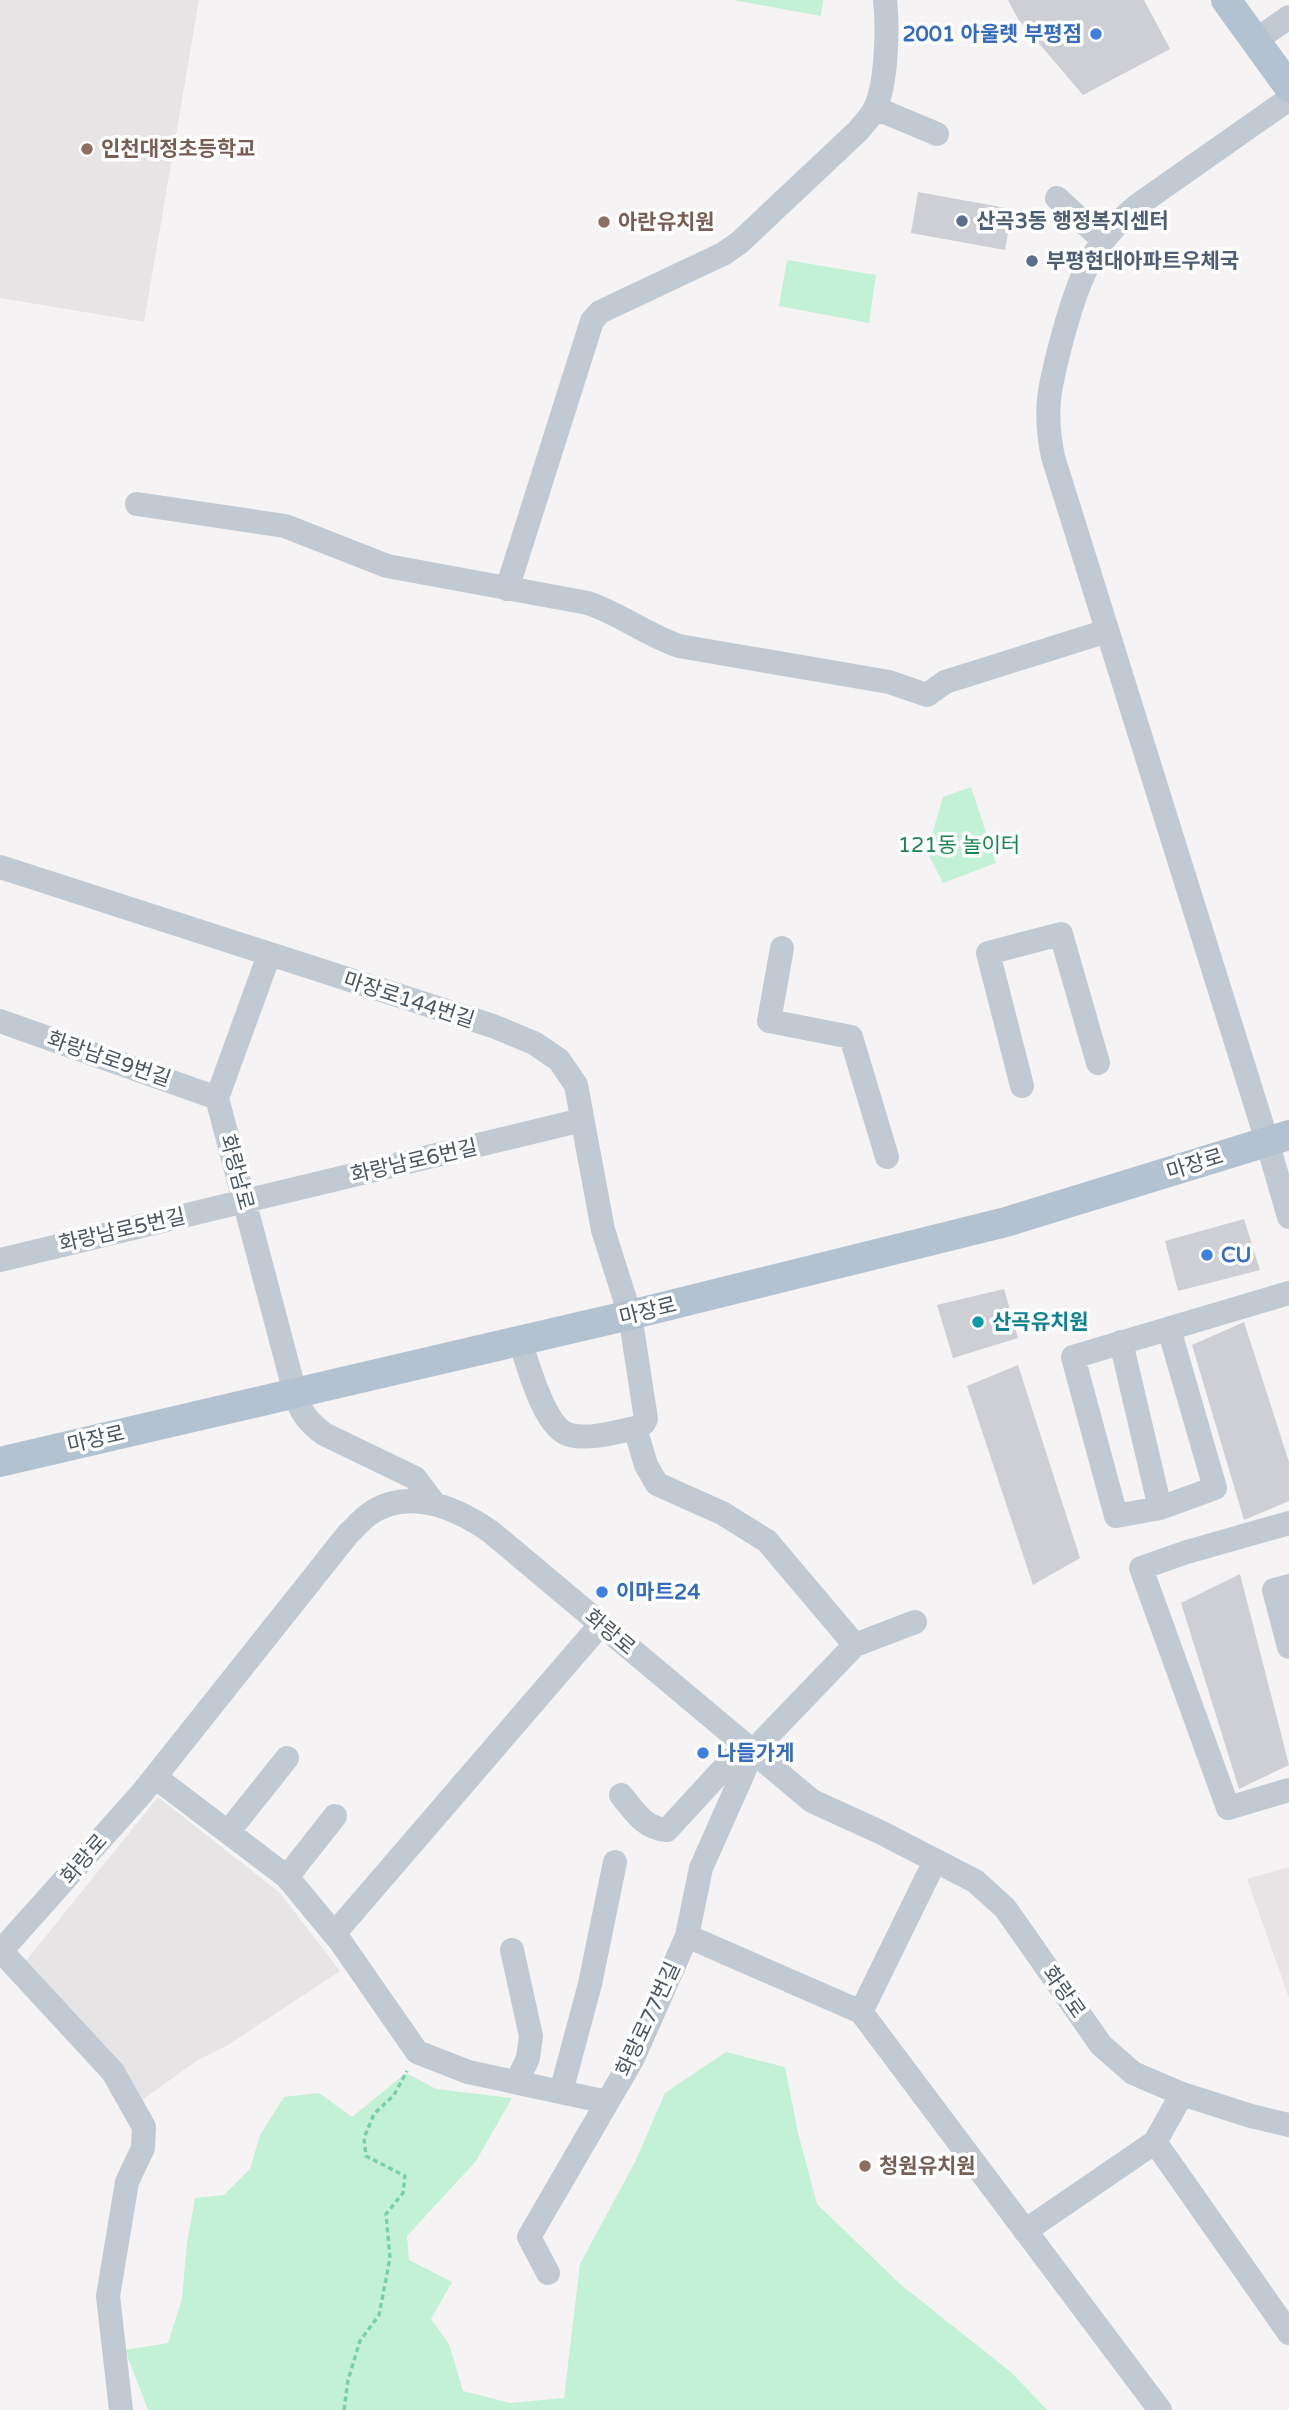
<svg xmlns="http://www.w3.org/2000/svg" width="1289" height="2410" viewBox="0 0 1289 2410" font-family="'Varela Round','Noto Sans KR',sans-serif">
	<rect width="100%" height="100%" fill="#f5f3f3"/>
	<path fill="#e6e4e5" d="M0,0H199L144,322L0,298Z
		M158,1797L280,1893L340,1971L228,2045L198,2060L142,2100L25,1962Z
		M1289,1867V1998L1247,1879Z"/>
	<path fill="#c3f1d5" d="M733,0H823L821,16Z
		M787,260L876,275L869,323L779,306Z
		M971,787L996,863L943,883L927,852L943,797Z
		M726,2052L785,2067L798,2133L817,2204L900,2284L1012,2373L1047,2410H148L125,2350L168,2343L182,2299L187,2243L195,2198L224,2195L250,2169L260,2135L284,2097L319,2093L352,2117L406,2073L436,2089L512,2098L476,2161L407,2236L409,2260L452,2282L431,2319L449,2344L463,2391L510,2403L564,2398L580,2264L635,2162L665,2093Z"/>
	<path fill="#cdcfd5" d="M1008,0H1144L1170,49L1083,95L1018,19Z
		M918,192L1012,209L1005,250L911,233Z
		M1244,1219L1260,1270L1178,1291L1165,1241Z
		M1004,1289L1018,1338L953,1358L937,1305Z
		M1244,1322L1289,1462V1501L1244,1520L1192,1345Z
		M1018,1365L1080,1558L1033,1585L967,1386Z
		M1240,1574L1289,1765L1239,1789L1181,1603Z"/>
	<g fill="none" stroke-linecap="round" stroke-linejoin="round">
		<path stroke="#7ad0a6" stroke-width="3.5" stroke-dasharray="5 3.5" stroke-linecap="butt" d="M344,2410L348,2380L360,2341L379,2315L390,2258L386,2214L403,2193L405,2176L366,2156L364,2138L374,2114L394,2095L407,2071"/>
		<path stroke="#c1cad2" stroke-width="24" d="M1255,41L1289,17
			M1289,99L1138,205C1090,244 1078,282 1062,339C1050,385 1043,409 1053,457L1267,1141L1289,1217
			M875,108L937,134
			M1057,198L1103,240
			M137,504L285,526L387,566L588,603C620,614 647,635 679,646L889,682L927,695L945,682L1107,631
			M507,589L592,321L600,312L723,254L739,243L859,130C864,123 872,116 875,108C887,84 888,26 885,0
			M0,867L493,1026L534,1043L559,1060L576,1085L603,1230L630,1315L646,1419L644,1423L635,1428
			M782,948L769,1021L851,1037L887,1157
			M269,955L217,1098L295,1393C300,1412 308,1422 324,1434L415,1478L434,1503
			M0,1021L217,1098
			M1022,1086L988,953L1061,934L1098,1063
			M0,1260L582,1120
			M1169,1329L1215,1488L1160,1508L1116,1516L1073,1357L1289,1293
			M520,1341C528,1364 544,1429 570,1435C591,1440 615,1432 635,1428L646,1465L657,1484L722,1513L767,1541L855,1645L915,1622
			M1121,1342L1160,1508
			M1289,1523L1187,1552L1141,1568L1228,1808L1289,1790
			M1289,1586L1274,1590L1289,1647
			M155,1777L287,1877L340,1941L417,2052L468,2072L607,2102
			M621,1795C635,1812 644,1828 667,1830L736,1755L753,1751L855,1645
			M228,1832L287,1758
			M287,1877L335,1816
			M334,1934L601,1624
			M687,1936L861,2012L1160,2410
			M512,1950L531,2036L528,2058L517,2082
			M1,1951L113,2072L144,2127L143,2148L127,2182L108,2296L121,2410
			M0,1952L142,1793L348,1534C355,1528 361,1520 368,1515C407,1486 457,1508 491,1532L812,1801L880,1832L975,1881L1005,1908L1101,2045L1133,2073L1182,2094L1251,2116L1289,2125
			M861,2012L935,1861
			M561,2092L590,1984L615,1862
			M1182,2094L1155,2142L1289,2333
			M1025,2231L1155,2142
			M548,2273L529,2237L633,2058L687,1936L701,1868L753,1751"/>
		<path stroke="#b3c2d1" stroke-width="30" d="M1226,0L1289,87
			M0,1462L630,1315L1006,1222L1289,1135"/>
	</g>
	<g fill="#3f7fe0" stroke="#fff" stroke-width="2.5">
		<circle cx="1096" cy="34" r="7"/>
		<circle cx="1207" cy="1255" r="7"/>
		<circle cx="602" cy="1592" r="7"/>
		<circle cx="703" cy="1753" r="7"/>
	</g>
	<g fill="#8d6e63" stroke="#fff" stroke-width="2.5">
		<circle cx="87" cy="149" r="7"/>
		<circle cx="604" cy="222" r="7"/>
		<circle cx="865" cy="2166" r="7"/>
	</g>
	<g fill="#5c6f8a" stroke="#fff" stroke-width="2.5">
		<circle cx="962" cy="221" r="7"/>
		<circle cx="1032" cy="261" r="7"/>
	</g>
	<circle fill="#0f9aa8" stroke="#fff" stroke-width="2.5" cx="978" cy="1322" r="7"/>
	<g text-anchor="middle" stroke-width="7" stroke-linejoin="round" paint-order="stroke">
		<g font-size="21" font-weight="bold" fill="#366cbe" stroke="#fff" text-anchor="start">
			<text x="1082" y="41" text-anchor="end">2001 아울렛 부평점</text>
			<text x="1221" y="1262">CU</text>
			<text x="616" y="1599">이마트24</text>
			<text x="717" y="1760">나들가게</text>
		</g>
		<g font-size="21" font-weight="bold" fill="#785e54" stroke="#fff" text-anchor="start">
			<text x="101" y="156">인천대정초등학교</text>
			<text x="618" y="229">아란유치원</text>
			<text x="879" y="2173">청원유치원</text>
		</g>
		<g font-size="21" font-weight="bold" fill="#4e5e75" stroke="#fff" text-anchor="start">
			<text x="976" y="228">산곡3동 행정복지센터</text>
			<text x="1046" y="268">부평현대아파트우체국</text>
		</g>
		<g font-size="21" fill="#17864f" stroke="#fff">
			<text x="959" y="852">121동 놀이터</text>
		</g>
		<g font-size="21" fill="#4a5661" stroke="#fff">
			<text transform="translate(409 1000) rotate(18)" y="7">마장로144번길</text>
			<text transform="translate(109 1059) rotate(19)" y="7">화랑남로9번길</text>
			<text transform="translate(414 1161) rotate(-13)" y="7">화랑남로6번길</text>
			<text transform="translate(1195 1164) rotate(-17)" y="7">마장로</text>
			<text transform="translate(237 1172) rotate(75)" y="7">화랑남로</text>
			<text transform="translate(122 1230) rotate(-13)" y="7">화랑남로5번길</text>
			<text transform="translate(648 1311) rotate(-14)" y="7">마장로</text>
			<text transform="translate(96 1439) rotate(-13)" y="7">마장로</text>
			<text transform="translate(610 1632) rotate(40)" y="7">화랑로</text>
			<text transform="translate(84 1859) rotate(-49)" y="7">화랑로</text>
			<text transform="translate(1064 1992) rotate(55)" y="7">화랑로</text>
			<text transform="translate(648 2019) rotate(-65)" y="7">화랑로77번길</text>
		</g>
		<g font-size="21" font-weight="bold" fill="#0d838f" stroke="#fff" text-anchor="start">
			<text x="992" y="1329">산곡유치원</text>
		</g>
	</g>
</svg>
